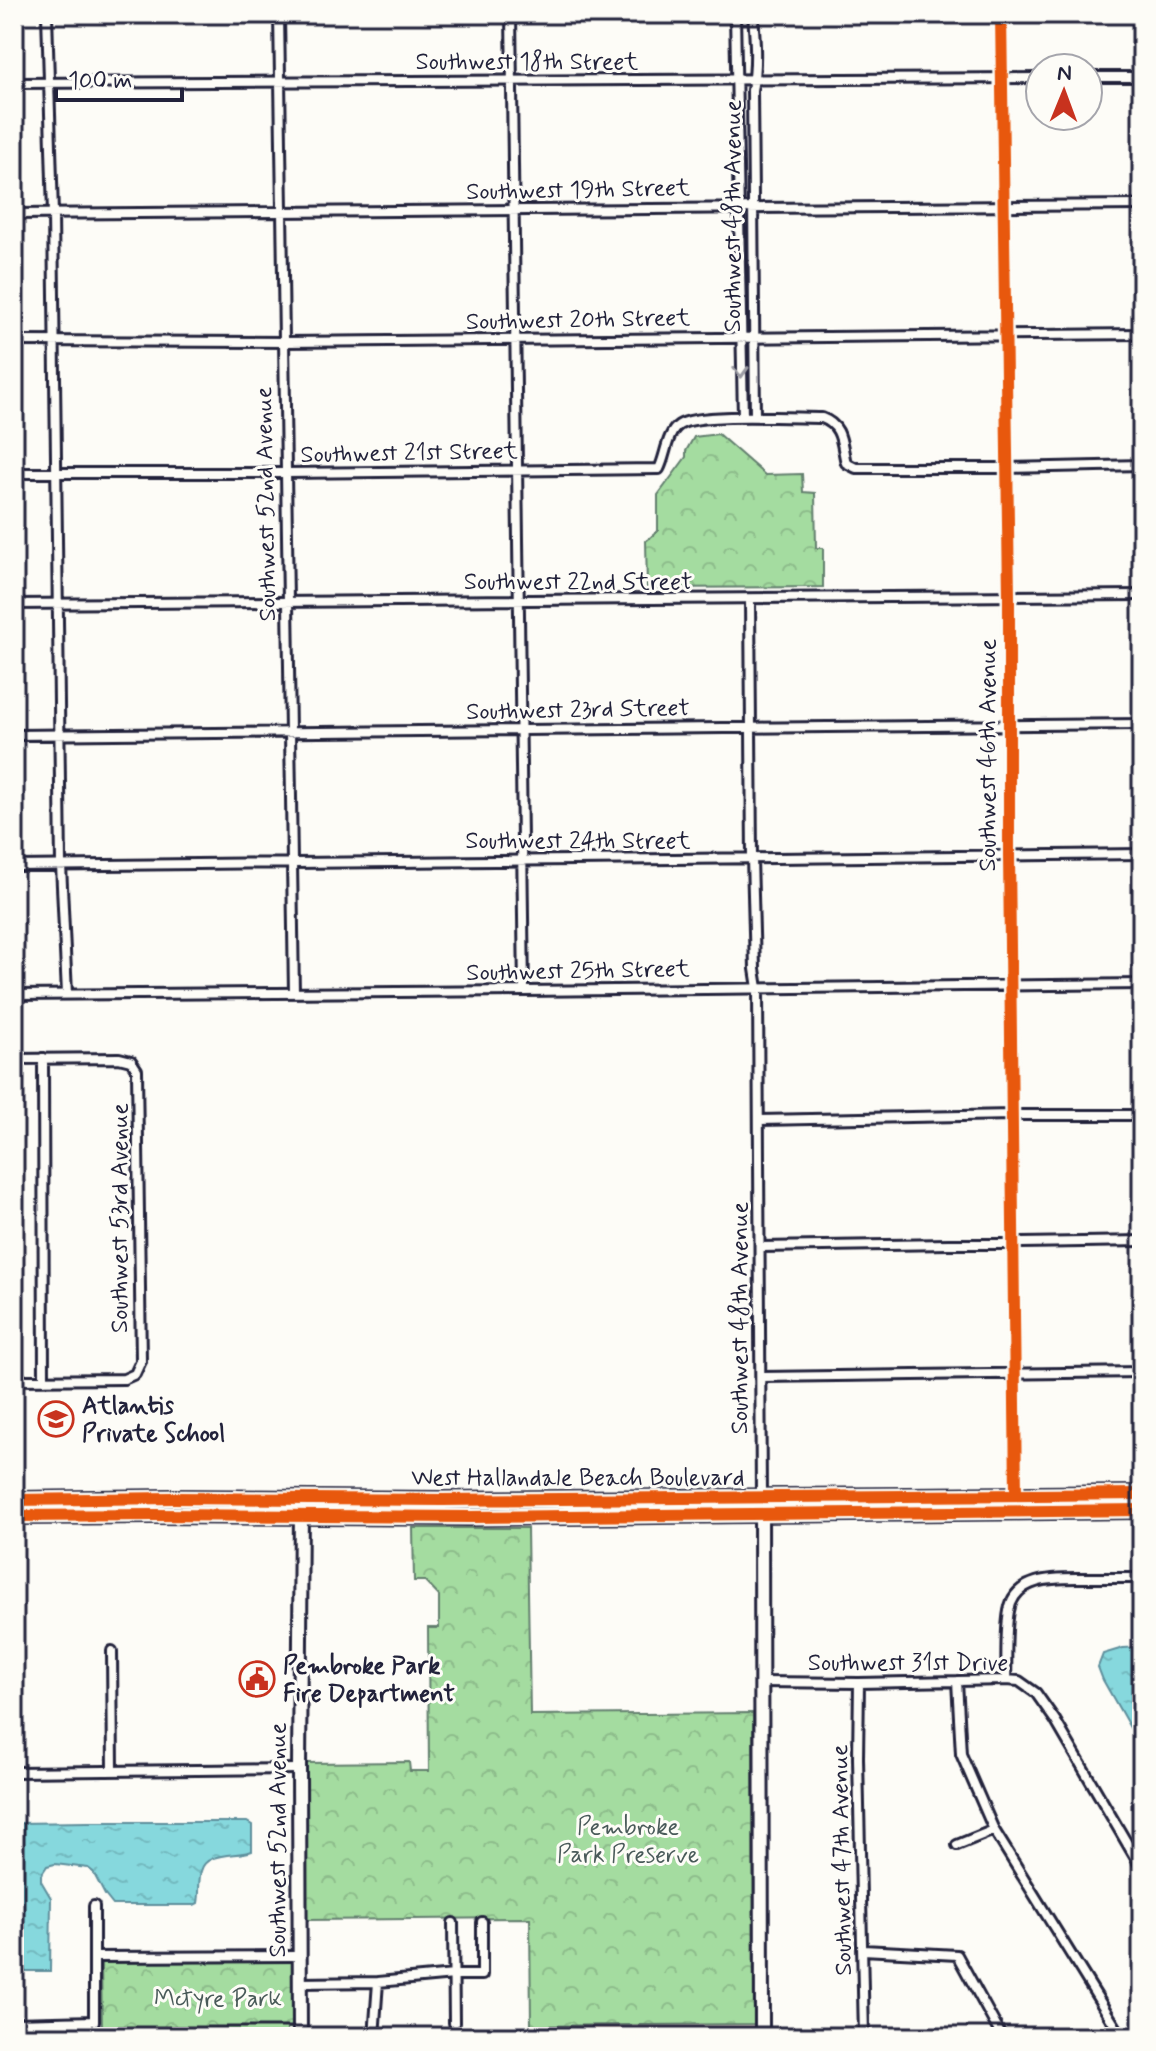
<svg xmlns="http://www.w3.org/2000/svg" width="1156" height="2051" viewBox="0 0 1156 2051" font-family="Mynerve,sans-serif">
	<defs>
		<pattern id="park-crowns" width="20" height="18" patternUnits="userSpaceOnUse" patternTransform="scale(2)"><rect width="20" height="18" fill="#a4dca0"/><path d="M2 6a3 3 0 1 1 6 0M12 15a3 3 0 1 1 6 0" fill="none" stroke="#8dbc8b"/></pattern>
		<pattern id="water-ripples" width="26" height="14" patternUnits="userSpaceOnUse" patternTransform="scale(2)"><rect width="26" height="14" fill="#86d8dd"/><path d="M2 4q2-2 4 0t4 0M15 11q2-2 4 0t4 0" fill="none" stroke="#73b9bf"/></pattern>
	</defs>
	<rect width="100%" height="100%" fill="#fdfcf7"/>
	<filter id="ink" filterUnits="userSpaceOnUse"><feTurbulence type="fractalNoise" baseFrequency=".0125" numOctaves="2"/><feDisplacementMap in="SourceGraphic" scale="16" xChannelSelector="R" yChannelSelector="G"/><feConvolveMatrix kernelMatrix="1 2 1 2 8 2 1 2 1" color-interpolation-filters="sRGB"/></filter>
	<g filter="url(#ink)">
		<path fill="#f8e7dc" d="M754,2024L755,2037H431V2027Z"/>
		<path fill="url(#park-crowns)" stroke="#637f6e" stroke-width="2" d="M718,434L765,475L802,474L803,492L815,493L816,548H823V587L647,588L646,541L658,531V495L686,457V451L694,437Z
			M413,1528H527L530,1715L753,1713L754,2024L531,2026L530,1918L307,1920L306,1763L409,1762L410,1771H429L428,1628H439V1596L425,1581H414Z
			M296,1956L297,2028H287V2037H14V2031L102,2030L101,1958Z"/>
		<path fill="url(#water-ripples)" stroke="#5e8f9c" stroke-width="2" d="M1142,1647V1749L1103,1680L1098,1667L1103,1654L1123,1648Z
			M88,1822H247L252,1825V1851C236,1857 206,1851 201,1871C198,1881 200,1893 198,1903L194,1905H113L105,1895L93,1872L88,1868L55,1864L47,1866L41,1875V1881L51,1898L50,1971H20L18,1968L17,1823Z"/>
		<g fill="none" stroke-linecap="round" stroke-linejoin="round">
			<defs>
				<path id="street" d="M47,14L53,214L61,865L67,994
					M279,14L294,993
					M511,14L524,991
					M735,14L743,417
					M753,14C755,39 757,66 752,90L755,417
					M1001,14L1009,597V855L1016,1495
					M1088,77H1142
					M14,83L1040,78
					M14,214L1142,205
					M14,341L285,342L1142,334
					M14,473H286L659,469C666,456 666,434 679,425C697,412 795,418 822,418C843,426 841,443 846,463L856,468H1006L1142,465
					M750,600L752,858L755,969L758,988L761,1498
					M14,604L1142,595
					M14,735L1142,724
					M14,866L1142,854
					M14,995L524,991L1142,984
					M43,1058L44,1380
					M14,1059L119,1058L131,1061L137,1070L141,1361L135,1374L124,1379L14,1380
					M760,1120L1012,1115H1142
					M761,1247L1142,1241
					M761,1377L1142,1372
					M112,1651L113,1771
					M1006,1680C1007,1658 1005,1633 1009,1611C1015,1575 1058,1578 1086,1578C1105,1578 1123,1578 1142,1578
					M957,1681L961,1754L994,1830L1122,2037
					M762,1682L859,1683L1006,1680L1019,1681L1036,1693L1055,1720L1142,1869
					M859,1683L858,1758L864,2037
					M14,1772L299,1769
					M957,1845L994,1830
					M453,1923L454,2023
					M863,1950L957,1955L1002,2037
					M94,1957L299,1956
					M299,1983L378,1982L454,1975H482V1922
					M14,2023L94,2021V1906
					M374,2037L378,1982"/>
				<path id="secondary" d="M761,1498L762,2037
					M300,2037L299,1769L301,1508"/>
				<path id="primary" d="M14,1500L173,1498L442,1500L1142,1494
					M14,1516L153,1515L470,1517L1142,1510"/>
			</defs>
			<use href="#street" stroke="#22223b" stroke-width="14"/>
			<use href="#secondary" stroke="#22223b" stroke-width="18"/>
			<use href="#primary" stroke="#22223b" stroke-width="20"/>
			<use href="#street" stroke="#fdfcf7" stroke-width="8"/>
			<use href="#secondary" stroke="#fdfcf7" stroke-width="12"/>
			<use href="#primary" stroke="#faddab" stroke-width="14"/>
			<defs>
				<path id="cycleway" d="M1001,14L1009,597V855L1016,1495
					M14,1500L173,1498L442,1500L1142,1494
					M14,1516L153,1515L470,1517L1142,1510"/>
			</defs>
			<use href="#cycleway" stroke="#fdfcf7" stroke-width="17"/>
			<use href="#cycleway" stroke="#e8590c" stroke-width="12"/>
		</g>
		<defs><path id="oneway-chevron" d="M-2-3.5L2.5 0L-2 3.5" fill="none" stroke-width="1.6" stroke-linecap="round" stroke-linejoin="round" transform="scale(2)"/></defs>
		<use stroke="#9a9aa2" href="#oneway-chevron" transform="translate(741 372) rotate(88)"/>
	</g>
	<defs>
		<symbol id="school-ring" viewBox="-11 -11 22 22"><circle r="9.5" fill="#fdfcf7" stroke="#c8321e" stroke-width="1.5"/><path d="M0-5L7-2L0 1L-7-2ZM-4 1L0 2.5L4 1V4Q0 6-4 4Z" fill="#c8321e"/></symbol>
		<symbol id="civic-ring" viewBox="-11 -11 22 22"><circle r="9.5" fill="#fdfcf7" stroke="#c8321e" stroke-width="1.5"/><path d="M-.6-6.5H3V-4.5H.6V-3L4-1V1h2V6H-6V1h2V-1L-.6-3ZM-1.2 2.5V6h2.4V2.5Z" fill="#c8321e"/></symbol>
	</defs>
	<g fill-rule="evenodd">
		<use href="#school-ring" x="36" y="1399" width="40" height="40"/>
		<use href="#civic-ring" x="237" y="1659" width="40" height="40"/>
	</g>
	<g text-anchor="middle" stroke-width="6" stroke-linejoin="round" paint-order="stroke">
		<g font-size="24" fill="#22223b" stroke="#fdfcf7">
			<text x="527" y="69">Southwest 18th Street</text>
			<text transform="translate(578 189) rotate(-1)" y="8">Southwest 19th Street</text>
			<text transform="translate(732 216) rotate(-90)" y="8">Southwest 48th Avenue</text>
			<text transform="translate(578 319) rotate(-1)" y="8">Southwest 20th Street</text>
			<text transform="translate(409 452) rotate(-1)" y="8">Southwest 21st Street</text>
			<text transform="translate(265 504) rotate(-91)" y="8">Southwest 52nd Avenue</text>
			<text x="578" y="589">Southwest 22nd Street</text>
			<text transform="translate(578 709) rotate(-1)" y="8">Southwest 23rd Street</text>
			<text transform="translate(987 755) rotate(-90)" y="8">Southwest 46th Avenue</text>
			<text x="578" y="848">Southwest 24th Street</text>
			<text transform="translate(578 970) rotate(-1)" y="8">Southwest 25th Street</text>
			<text transform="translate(119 1218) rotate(-90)" y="8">Southwest 53rd Avenue</text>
			<text transform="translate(739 1318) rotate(-90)" y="8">Southwest 48th Avenue</text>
			<text x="578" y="1485">West Hallandale Beach Boulevard</text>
			<text x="908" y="1670">Southwest 31st Drive</text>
			<text transform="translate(277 1840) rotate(-90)" y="8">Southwest 52nd Avenue</text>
			<text transform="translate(841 1860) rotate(-91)" y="8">Southwest 47th Avenue</text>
		</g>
		<g font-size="24" font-weight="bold" fill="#22223b" stroke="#fdfcf7" text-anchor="start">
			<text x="82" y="1413">Atlantis<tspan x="82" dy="28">Private School</tspan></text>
			<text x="283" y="1673">Pembroke Park<tspan x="283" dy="28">Fire Department</tspan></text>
		</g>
		<g font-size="24" fill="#495a59" stroke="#fdfcf7">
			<text x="628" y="1834">Pembroke<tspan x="628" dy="28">Park Preserve</tspan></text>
			<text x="218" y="2006">Mctyre Park</text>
		</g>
	</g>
	<rect width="1156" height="2051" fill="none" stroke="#fdfcf7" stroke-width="48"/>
	<rect x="24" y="24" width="1108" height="2003" fill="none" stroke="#22223b" stroke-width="3" filter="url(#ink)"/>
	<g transform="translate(1064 92) rotate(1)"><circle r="38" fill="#fdfcf7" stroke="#a5a5ac" stroke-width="2"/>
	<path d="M0-6L14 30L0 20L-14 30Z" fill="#c8321e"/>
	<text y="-12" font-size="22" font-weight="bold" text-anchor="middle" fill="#22223b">N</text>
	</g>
	<path d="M56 88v12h126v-12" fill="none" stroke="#22223b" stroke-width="4"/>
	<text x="68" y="88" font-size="24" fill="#22223b" stroke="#fdfcf7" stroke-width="6" paint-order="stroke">100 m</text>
</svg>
